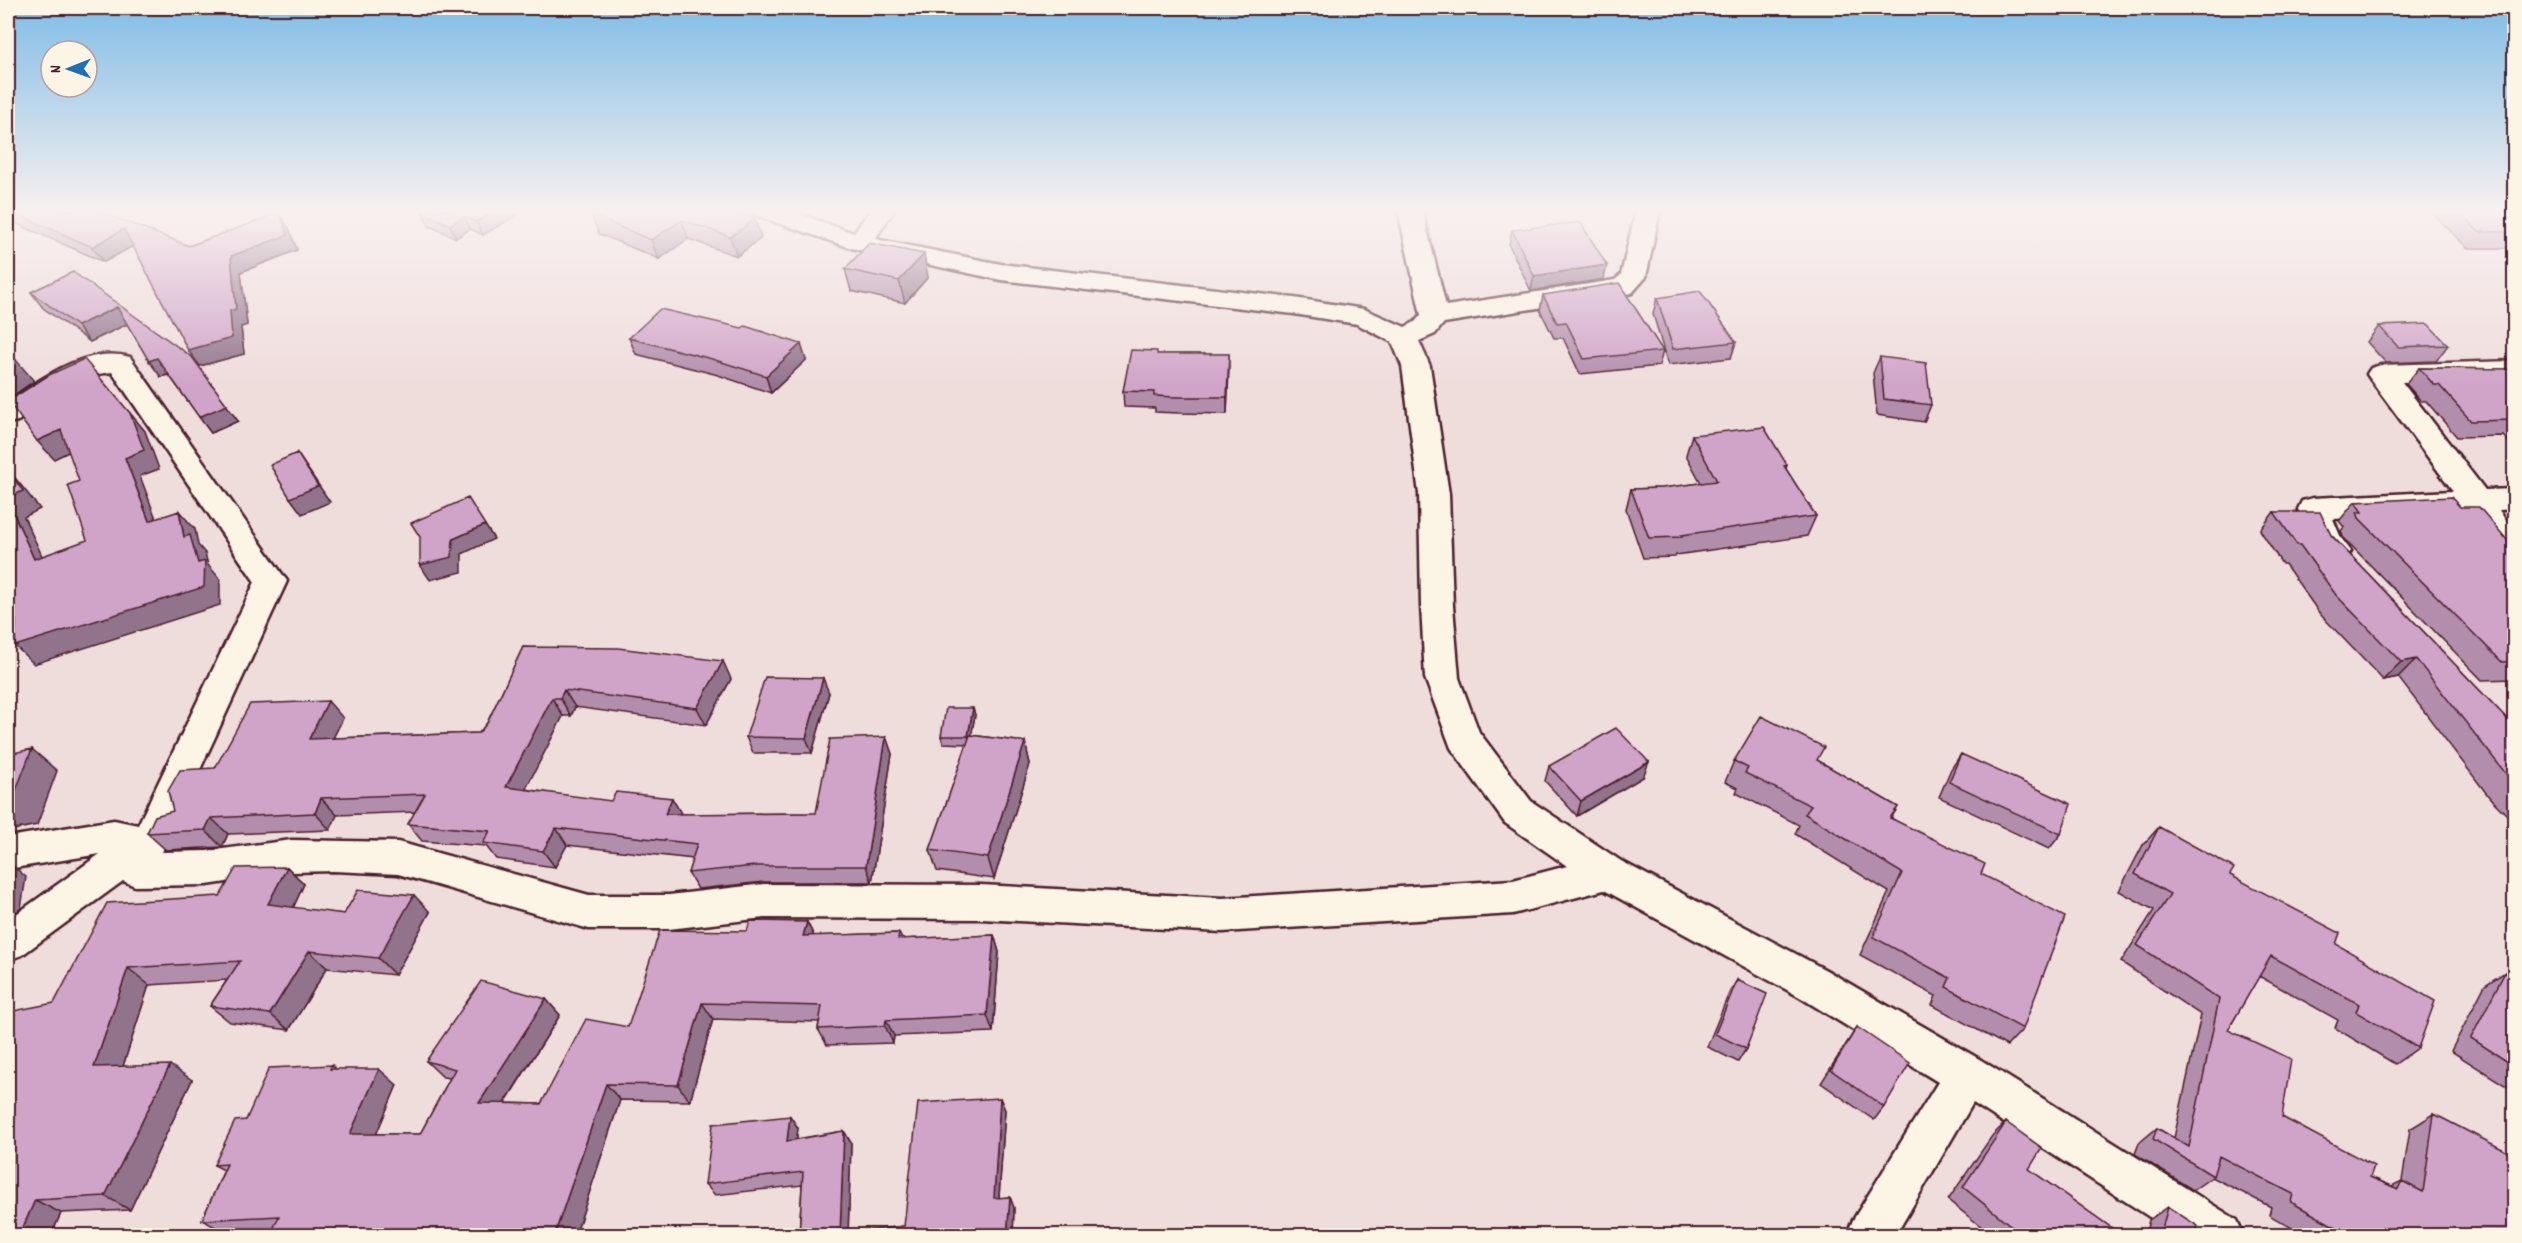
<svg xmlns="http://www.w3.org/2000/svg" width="2522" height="1243" viewBox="0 0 2522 1243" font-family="Dekko,sans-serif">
	<rect width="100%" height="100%" fill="#efdddc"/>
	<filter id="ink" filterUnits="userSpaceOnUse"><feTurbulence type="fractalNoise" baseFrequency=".0167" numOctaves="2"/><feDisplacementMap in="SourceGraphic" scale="12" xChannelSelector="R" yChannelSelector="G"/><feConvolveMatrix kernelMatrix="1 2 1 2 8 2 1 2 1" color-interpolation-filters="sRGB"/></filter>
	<g filter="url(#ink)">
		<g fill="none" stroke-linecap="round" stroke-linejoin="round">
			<defs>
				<path id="minor" d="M752,210H788L854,233L870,210H894L875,239L1001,264L1294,298L1364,309L1405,327L1415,322L1421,315L1398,210H1422L1446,306L1615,280L1621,275L1636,210H1660L1646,277L1632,293L1444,323L1435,334L1419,341L1430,366L1449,494L1453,606L1459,678L1479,732L1531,801L1621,861L1826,970L1981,1060L2237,1220L2244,1236H2179L1973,1103L1895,1236H1846L1853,1220L1938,1082L1798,996L1604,890L1513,914L1222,932L981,919L764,918L669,929H589L398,874L334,871L292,872L207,885L135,886L123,881L22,955L8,960V920L100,854L8,869V837L114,820L138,825L255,582L112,372L98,374L71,386L18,421L8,423V401C42,379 86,345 130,357L287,581L162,852L207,851L292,840L398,842L589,895H669L764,884L981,885L1222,898L1513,880L1567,866L1505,823L1451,748L1425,678L1421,606L1419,494L1402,366L1392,342L1357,324L1294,314L1001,280L851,248L755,215Z
					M2514,361V379L2402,382L2485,490L2514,489V509L2499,510L2514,533V568L2503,565L2468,512L2333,519L2341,538L2351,551L2346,559C2315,568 2307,532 2298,509L2302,501L2313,498L2453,491L2371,380L2367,374L2371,368L2381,365Z"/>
			</defs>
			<use href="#minor" stroke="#4a1f2b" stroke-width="5"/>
			<use href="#minor" fill="#fcf5e5" fill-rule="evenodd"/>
			<defs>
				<path id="rail" d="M2509,210L2514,214"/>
			</defs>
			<use href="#rail" stroke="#4a1f2b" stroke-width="5"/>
			<use href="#rail" stroke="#fcf5e5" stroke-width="4" stroke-dasharray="11" stroke-linecap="butt"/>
		</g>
		<path fill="#b38dac" stroke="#4a1f2b" stroke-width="1.5" d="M8,210L189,246L279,213L289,228L297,250L241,272L247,325L241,327L244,354L200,366L133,246L104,262L8,220Z
			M525,210L483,235L470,229L456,238L429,226L422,212Z
			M583,210H732L755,219L761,238L737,256L688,239L659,259L599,234L591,215L593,214Z
			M2430,210H2498L2514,226V240L2508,248H2467Z
			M1512,230L1604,279L1531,291L1509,245Z
			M845,269L928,277L905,303L851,291Z
			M73,272L238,421L211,433L169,375L161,377L127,324L90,342L43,308L31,292Z
			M1543,295L1663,351L1659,366L1580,374L1563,338H1554L1540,310Z
			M1657,298L1736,342L1731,358L1668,365L1653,314Z
			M2379,326L2448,345L2436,361L2386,363L2367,342Z
			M629,338L806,360L771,393L718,375L636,354Z
			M1158,354H1229L1227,414L1178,413L1155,412V408L1124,407L1123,391Z
			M1880,357L1931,405L1924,422L1877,415L1873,373Z
			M2419,368L2514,369V447L2503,436L2457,437L2426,401H2421L2406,384Z
			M1692,435L1787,465L1786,469L1816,516L1807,536L1676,555L1675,557L1643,558L1626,509L1631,489L1662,488L1701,483L1686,455Z
			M2355,502L2460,507L2514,548V679L2482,680L2343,537L2341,531L2344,527L2339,521Z
			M2274,512L2331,535L2514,726V822L2490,798L2398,677L2383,680L2320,614L2285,564H2282L2260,530Z
			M523,647L731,679L706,725L575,707L571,716H563L525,789L681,814L816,813L886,737L892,754L872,882H764L698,889L688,873L693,859L567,845L555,867L496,859L486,846L422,841L408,824L415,812L337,815L330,830L228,834L222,847L166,850L147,833L173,811L215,768L343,718L333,738L479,733L487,723Z
			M829,693L812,753H753L746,737Z
			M975,715L971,735L1025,742L1030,764L994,879L937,871L930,850L967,744L943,743L941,736Z
			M1961,754L2061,834L2049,849L1939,797L1951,769Z
			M1817,760L1898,807L1891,818L1981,874L2023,1029L2007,1046L1932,1005L1936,996L1860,955L1889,892L1795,834L1799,825L1736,793L1738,788L1725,782L1734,761Z
			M1549,766L1643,777L1577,816L1545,781Z
			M2159,827L2230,875L2336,944L2418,1048L2395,1064L2335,1028L2338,1020L2259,976L2228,1030L2282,1117L2370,1177L2392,1186L2402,1181L2410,1129L2434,1114L2514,1236H2306L2269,1215L2271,1207L2212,1177L2193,1190L2135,1154L2139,1143L2157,1128L2174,1138L2201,1015L2121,962L2154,910L2119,891L2143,845Z
			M287,867L304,884L293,908L344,914L430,912L395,975L327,968L289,1030L230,1022L210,1006L227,980L149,985L123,1066L192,1080L130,1210L61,1213L51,1236H8L54,1003L220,896Z
			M807,922L814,936L899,933L902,939L994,935L999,952L993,1032L894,1036L893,1043L827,1045L818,1029L819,1022L713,1019L690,1101L620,1100L575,1236H270L272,1231L226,1233L202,1220L224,1170L214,1165L246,1120L332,1065L336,1069L397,1085L376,1134H420L450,1078L443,1077L426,1061L546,999L560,1015L505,1103L541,1104L628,1027L747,931Z
			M2505,972L2514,977V1091L2451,1051L2485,985Z
			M1737,980L1746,1049L1738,1062L1707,1047L1729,993Z
			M1857,1027L1884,1107L1874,1120L1821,1083Z
			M1000,1098L1005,1110L999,1198L1010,1197L1014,1208L1013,1236H799L802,1185L715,1195L705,1184L790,1116L798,1128L796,1139L844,1131L851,1143L848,1233L904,1226Z
			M2006,1122L2029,1169L2123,1236H1993L1948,1200L1992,1136Z
			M2168,1207L2195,1236H2145L2149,1220Z"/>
		<path fill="#92738c" stroke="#4a1f2b" stroke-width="1.5" d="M497,210H525L483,235L476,222Z
			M279,213L289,228L297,250L241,272L247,325L241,327L244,354L200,366L188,350L230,311L231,256Z
			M464,216L470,229L456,238L450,225Z
			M755,219L761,238L737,256L730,237Z
			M682,220L688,239L659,259L651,240Z
			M124,229L135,245L104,262L92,247Z
			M924,254L928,277L905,303L899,281Z
			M1607,265L1604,279L1531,291L1534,276Z
			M117,307L129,323L90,342L77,326Z
			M801,344L806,360L771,393L766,376Z
			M1229,354V370L1227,414V397Z
			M157,358L169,374L161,377L149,361Z
			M16,360L34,381L8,399V366Z
			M203,373L238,421L211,433L199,417Z
			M130,413L145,431L159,469L140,476L164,540L149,521L125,458Z
			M61,430L77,448L54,459L37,441Z
			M297,453L330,502L302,514L290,498Z
			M8,469L40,509L24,517L52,577L34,559L8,501Z
			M179,511L195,529L198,545L205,553L208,565L220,579V605L34,664L15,646L198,563L184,537Z
			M485,525L494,539L462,554V572L430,580L420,565L453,539Z
			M16,620L22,642L8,628V623Z
			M2416,659L2398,677L2383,680L2401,662Z
			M723,661L731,679L706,725L697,708Z
			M823,678L829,693L812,753L806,738Z
			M564,690L575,707L571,716L560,698Z
			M552,698L563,716L518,804L506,787Z
			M328,701L343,718L324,756L309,739Z
			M973,708L975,715L970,744L968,736Z
			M886,737L892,754L872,882L866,866Z
			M1025,742L1030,764L994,879L988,858Z
			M32,749L57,771L37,825L8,831V804Z
			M1649,762L1643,777L1577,816L1581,801Z
			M321,798L337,815L330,830L315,813Z
			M672,798L682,815L665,814Z
			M211,818L228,834L222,847L205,830Z
			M556,828L567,845L555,867L543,851Z
			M8,862L26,877L21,908L8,918Z
			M287,867L304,884L287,921L268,904Z
			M414,895L430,912L395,975L378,958Z
			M807,922L816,940L803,936Z
			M994,935L999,952L993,1032L987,1015Z
			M309,951L327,968L289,1030L270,1014Z
			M128,968L149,985L118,1082L94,1067Z
			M546,999L560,1015L495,1118L479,1103Z
			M702,1003L713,1019L690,1101L678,1085Z
			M886,1020L894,1036L893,1043L885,1026Z
			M170,1065L192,1080L130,1210L105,1196Z
			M379,1069L397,1085L370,1149L350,1134Z
			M606,1084L620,1100L575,1236H554Z
			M1000,1098L1005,1110L998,1209L994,1198Z
			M790,1116L798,1128L795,1152L787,1141Z
			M844,1131L851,1143L848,1236L840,1234Z
			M1010,1197L1014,1208L1013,1236H1007Z
			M35,1200L61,1213L51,1236H19Z"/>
		<path fill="#d0a4c8" stroke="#4a1f2b" stroke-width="1.5" d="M8,210H96L189,246L279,213L288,235L231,256L236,309L230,311L232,338L188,350L124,229L92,247Z
			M426,210H497L476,222L464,216L450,225L422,212Z
			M599,210H732L755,219L730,237L682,220L651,240L591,215Z
			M2457,210H2498L2514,226V232H2479Z
			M1580,222L1607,265L1534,276L1512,230Z
			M869,243L924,254L899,281L845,269Z
			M73,272L192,357L227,405L199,417L157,358L149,361L117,307L77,326L31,292Z
			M1619,283L1663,351L1584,359L1566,322L1557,323L1543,295Z
			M1700,291L1736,342L1673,349L1657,298Z
			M660,309L742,328L745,326L801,344L766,376L712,359L629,338Z
			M2428,324L2448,345L2398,347L2379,326Z
			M1131,350L1157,351V354H1229L1227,397H1177L1154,396V392L1123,391Z
			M8,353L16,360L8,366Z
			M1880,357L1926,363L1931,405L1884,399Z
			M84,359L130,413L144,450L125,458L149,521L179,511L184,537L190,535L198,563L205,561L204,587L15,646L16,620L8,623V501L34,559L87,540L68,485L79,481L61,430L37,441L8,401L49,375Z
			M2419,368L2514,369V420L2471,421L2439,385H2434Z
			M1764,427L1787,465L1784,466L1816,516L1681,535L1682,537L1649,538L1631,489L1662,488L1717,481L1692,435Z
			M297,453L318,486L290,498L270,465Z
			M8,471L23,491L8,498Z
			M2451,497L2460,507H2479L2514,548V661L2502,662L2359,518L2357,512H2362L2355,502Z
			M468,498L485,525L453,539L452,557L420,565V537L411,523Z
			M2274,512H2320L2331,535L2514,726V784L2416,659L2401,662L2336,595L2300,545H2297Z
			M523,647L618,648L723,661L697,708L564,690L560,698H552L506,787L611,801L616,792L672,798L665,814L816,813L830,739L886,737L866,866H755L688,873L697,844L556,828L543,851L483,843L490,831L408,824L425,794L321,798L315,813L211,818L205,830L147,833L155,816L173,811L168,791L180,770L215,768L250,704L328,701L309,739L479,733L487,723Z
			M765,677L823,678L806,738L746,737Z
			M946,708H973L968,736H941Z
			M1761,716L1824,747L1817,760L1898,807L1890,818L1985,864L1981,874L2065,917L2023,1029L1946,987L1950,978L1873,937L1902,873L1805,814L1811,806L1745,773L1748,768L1734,761Z
			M1616,728L1649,762L1581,801L1549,766Z
			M970,735L1025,742L988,858L930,850Z
			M32,749L11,803L8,804V754Z
			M1961,754L2071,804L2061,834L1949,782Z
			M2159,827L2234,868L2230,875L2340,933L2336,944L2435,1001L2418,1048L2356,1012L2359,1004L2271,956L2228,1030L2291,1059L2282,1117L2374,1166L2370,1177L2398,1189L2402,1181L2423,1192L2434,1114L2514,1155V1236H2352L2291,1202L2293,1194L2219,1156L2213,1176L2153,1139L2157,1128L2189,1147L2219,999L2137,945L2170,894L2135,874Z
			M287,867L268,904L344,914L358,890L414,895L378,958L309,951L270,1014L210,1006L240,961L128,968L94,1067L170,1065L105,1196L35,1200L19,1236H8V1012L54,1003L107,903L220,896L236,868Z
			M750,921L807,922L803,936L899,933L898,939L994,935L987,1015L886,1020L885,1026L818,1029L822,1006L702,1003L678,1085L606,1084L554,1236H270L279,1216L202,1220L227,1164L214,1165L235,1121L246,1120L269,1068L332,1065L330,1069H379L350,1134H420L455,1069L426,1061L481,981L546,999L479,1103L541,1104L586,1019L628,1027L660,930L747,931Z
			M2505,972L2514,977V1066L2471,1038Z
			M1737,980L1767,994L1746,1049L1715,1034Z
			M1857,1027L1910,1063L1884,1107L1831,1070Z
			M1000,1098L994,1198L1010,1197L1007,1236H799L803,1172L705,1184L713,1124L790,1116L787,1141L844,1131L840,1234L904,1226L918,1103Z
			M2006,1122L2042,1148L2029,1169L2123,1236H2024L1963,1187Z
			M2168,1207L2198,1226L2195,1236H2160Z"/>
	</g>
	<linearGradient id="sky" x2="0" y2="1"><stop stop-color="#80bde7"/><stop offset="0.55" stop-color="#f8f0ef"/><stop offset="1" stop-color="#f8f0ef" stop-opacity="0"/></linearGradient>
	<rect width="2522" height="384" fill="url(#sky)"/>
	<rect width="2522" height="1243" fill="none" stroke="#fcf5e5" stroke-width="30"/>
	<rect x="15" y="15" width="2492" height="1213" fill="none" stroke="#4a1f2b" stroke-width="2" filter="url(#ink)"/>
	<g transform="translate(69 69) rotate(269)"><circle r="28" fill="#fcf5e5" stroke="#b59f9b" stroke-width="1.5"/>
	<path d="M0-4.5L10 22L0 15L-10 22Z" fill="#1f6fb2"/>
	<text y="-9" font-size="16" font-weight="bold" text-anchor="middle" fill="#4a1f2b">N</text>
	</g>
</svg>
